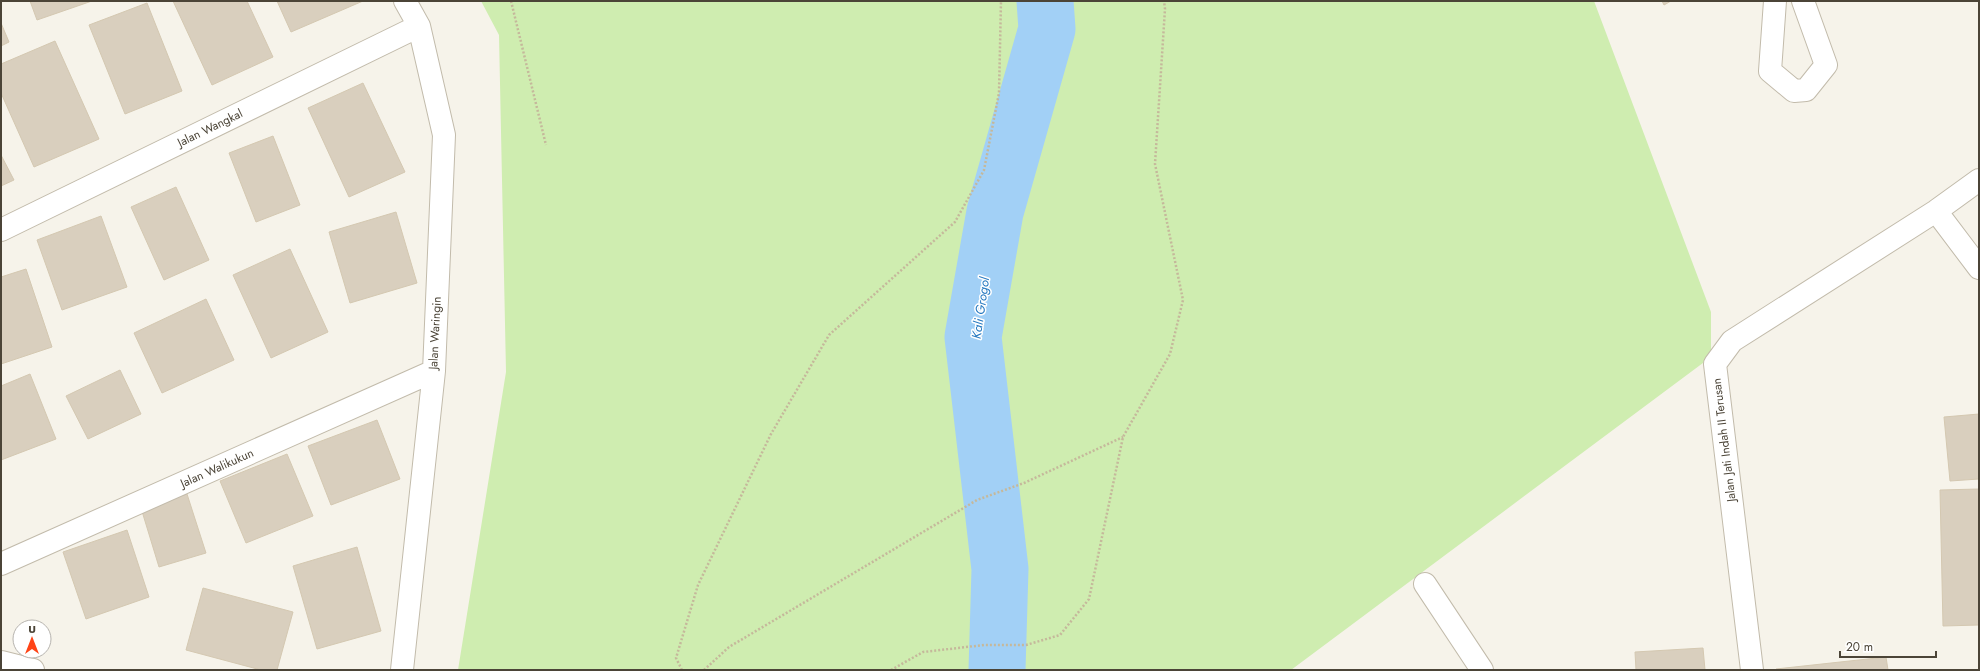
<svg xmlns="http://www.w3.org/2000/svg" width="1980" height="671" viewBox="0 0 1980 671" font-family="Jost,sans-serif">
	<rect width="100%" height="100%" fill="#f6f3ea"/>
	<path fill="#cfedb0" d="M481,1H1594L1711,312V357L1291,670H458L506,372L499,35Z"/>
	<g fill="none" stroke-linecap="round" stroke-linejoin="round">
		<path stroke="#a2d0f6" stroke-width="57" d="M997,670L1000,569L973,337L995,212L1047,29L1045,1"/>
	</g>
	<path fill="#d9cfbe" stroke="#d4c8b1" d="M30,1H92L37,20Z
		M173,1H247L273,57L212,85Z
		M277,1H363L291,32Z
		M1662,1H1671L1664,5Z
		M147,3L182,91L125,114L89,25Z
		M1,23L9,42L1,46Z
		M55,41L99,139L34,167L1,93V64Z
		M363,83L405,172L349,197L308,108Z
		M273,136L300,205L256,222L229,153Z
		M1,155L14,180L1,186Z
		M176,187L209,260L164,280L131,207Z
		M396,212L417,283L350,303L329,232Z
		M101,216L127,287L62,310L37,240Z
		M290,249L328,332L271,358L233,275Z
		M26,269L52,347L1,364V277Z
		M206,299L234,360L162,393L134,333Z
		M120,370L141,414L88,439L66,396Z
		M30,374L56,439L1,460V386Z
		M1979,414V479L1950,481L1944,417Z
		M377,420L400,479L331,505L308,446Z
		M287,454L313,516L246,543L220,481Z
		M1979,489V625L1943,626L1940,490Z
		M187,494L206,553L159,567L141,508Z
		M127,530L149,597L86,619L63,552Z
		M357,547L381,631L317,649L293,566Z
		M203,588L293,612L277,670H261L186,650Z
		M1703,648L1705,670H1636L1635,652Z
		M1886,657L1888,670H1776V669Z"/>
	<g fill="none" stroke-linecap="round" stroke-linejoin="round">
		<defs>
			<path id="minor" d="M1775,1L1770,71L1794,91L1806,90L1826,65L1803,1
				M1936,211L1979,268
				M1,230L419,26
				M1,564L434,371
				M1425,584L1482,670
				M1,662L33,670
				M402,670L434,371L444,135L419,26L405,1
				M1752,670L1715,364L1732,341L1936,211L1979,180"/>
		</defs>
		<use href="#minor" stroke="#c2bbab" stroke-width="24"/>
		<path stroke="#c5b89b" stroke-width="2.5" stroke-dasharray="2 2" stroke-linecap="butt" d="M511,1L546,145
			M682,670L676,658L698,585L771,434L829,335L955,222L984,170L999,93L1001,1
			M704,670L729,647L977,500L1024,483L1123,437
			M891,670L923,652L984,645H1026L1060,635L1089,599L1123,437L1170,354L1183,300L1155,164L1165,9L1164,1"/>
		<use href="#minor" stroke="#fff" stroke-width="22"/>
	</g>
	<g text-anchor="middle" stroke-width="3" stroke-linejoin="round" paint-order="stroke">
		<g font-size="12" fill="#4b4437" stroke="#fff">
			<text transform="translate(210 128) rotate(-26)" y="4">Jalan Wangkal</text>
			<text transform="translate(435 333) rotate(-87)" y="4">Jalan Waringin</text>
			<text transform="translate(1724 440) rotate(-97)" y="4">Jalan Jati Indah II Terusan</text>
			<text transform="translate(217 468) rotate(-24)" y="4">Jalan Walikukun</text>
		</g>
		<g font-size="13" font-style="italic" fill="#2679c0" stroke="#fff">
			<text transform="translate(980 308) rotate(-82)" y="5">Kali Grogol</text>
		</g>
	</g>
	<rect width="1980" height="671" fill="none" stroke="#4b4437" stroke-width="4"/>
	<g transform="translate(32 639)"><circle r="19" fill="#ffffff" stroke="#b7b4af"/>
	<path d="M0-3L7 15L0 10L-7 15Z" fill="#ff4417"/>
	<text y="-6" font-size="11" font-weight="bold" text-anchor="middle" fill="#4b4437">U</text>
	</g>
	<path d="M1840 651v6h96v-6" fill="none" stroke="#4b4437" stroke-width="2"/>
	<text x="1846" y="651" font-size="12" fill="#4b4437" stroke="#ffffff" stroke-width="3" paint-order="stroke">20 m</text>
</svg>
